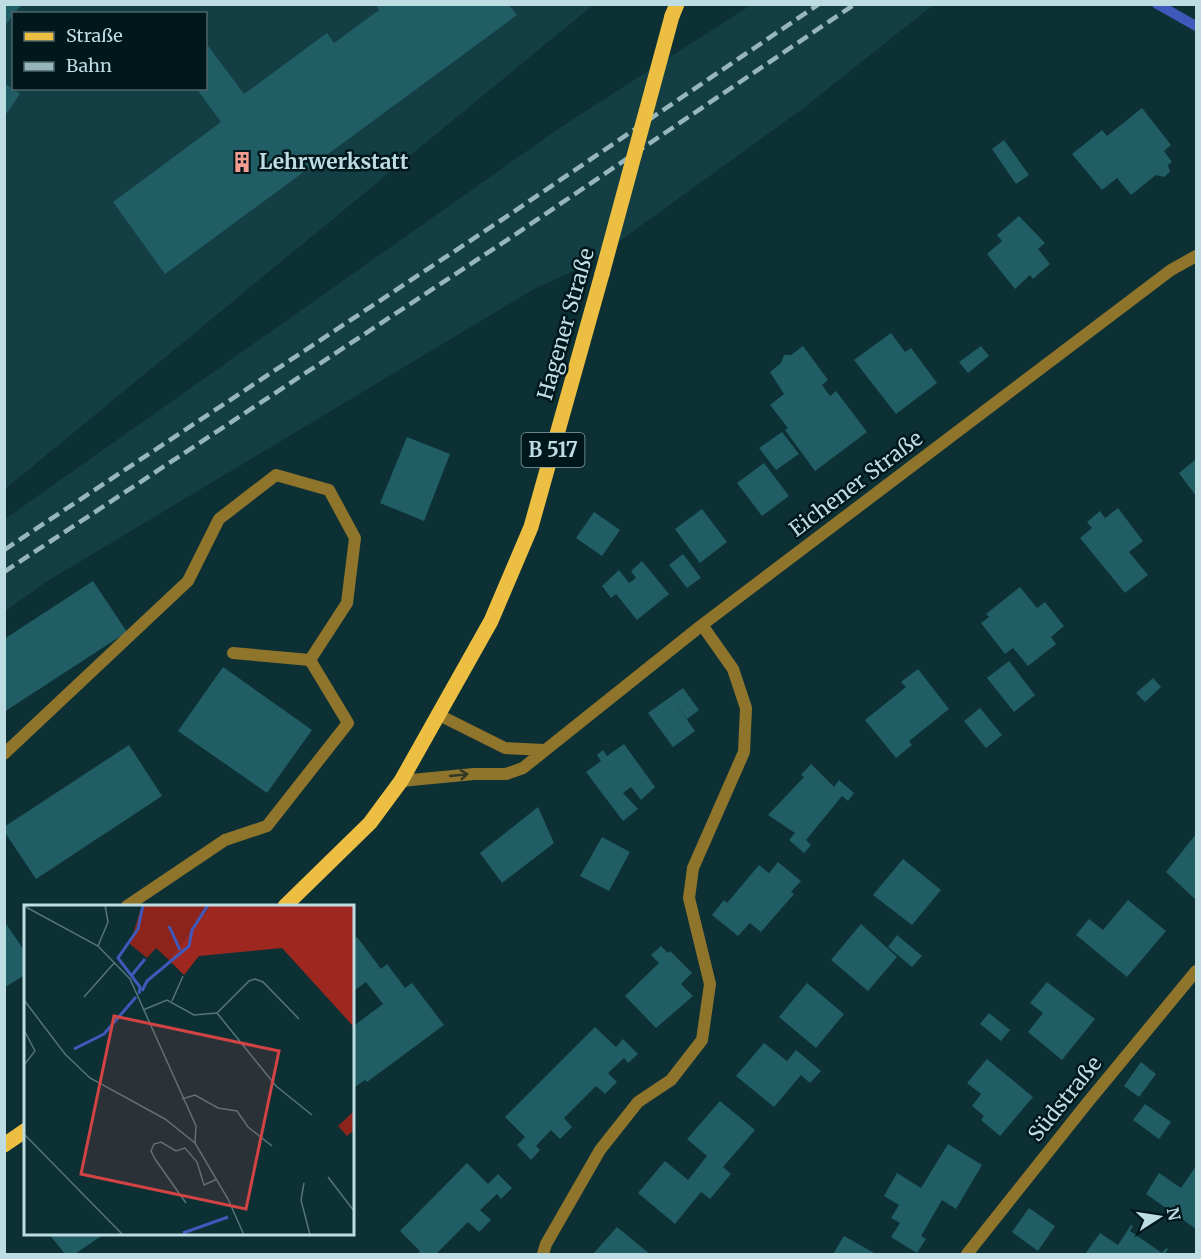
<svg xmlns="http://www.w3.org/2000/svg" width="1201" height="1259" viewBox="0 0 1201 1259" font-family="Merriweather,serif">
	<rect width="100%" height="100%" fill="#0d3035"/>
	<path fill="#133e44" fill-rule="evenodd" d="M5,5H593L5,489ZM14,14H206V88H14Z
		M751,5H933L805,107L585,266L536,288L46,582L5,611V519L561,127Z"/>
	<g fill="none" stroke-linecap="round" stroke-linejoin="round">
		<path stroke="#3f59ba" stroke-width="10" d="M1157,4L1196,26"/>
	</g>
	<path fill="#215d65" d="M4,4H22L4,27Z
		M375,4H508L517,15L165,274L113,202L221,122L196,88H206V43L244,94L327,33L334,43L379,10Z
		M4,83L20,94L4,117Z
		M1142,108L1171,145L1164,151L1172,162L1168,165L1170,172L1164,177L1156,175L1131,195L1117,178L1102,190L1072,154L1102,130L1107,136Z
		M1004,140L1029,175L1016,184L992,149Z
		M1019,216L1045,243L1038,249L1050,264L1033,279L1030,275L1015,289L987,254L1002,241L997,235Z
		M891,333L905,352L911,348L937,383L896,414L854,360Z
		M803,346L828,380L822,385L830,396L836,391L867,432L815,471L785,430L788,428L770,405L784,394L770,372L781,363L784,355H791Z
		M981,346L989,356L968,373L959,362Z
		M782,432L799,454L776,470L759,448Z
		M407,437L450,454L424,521L380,503Z
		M1196,459V496L1179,473Z
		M764,463L789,496L762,516L737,483Z
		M1118,508L1143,541L1129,552L1148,575L1125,593L1080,538L1092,528L1087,522L1100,511L1105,518Z
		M702,509L727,542L700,563L675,529Z
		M594,512L620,530L602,556L576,538Z
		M683,554L701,578L687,588L669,565Z
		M642,561L669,594L637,620L616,594L611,598L602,586L619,570L629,583L636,578L631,571Z
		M93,581L127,632L4,712V639Z
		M1020,587L1037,608L1045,602L1064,626L1051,637L1056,644L1028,666L1013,648L1005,654L981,623L989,617L986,614Z
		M1009,661L1035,695L1014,712L987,678Z
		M223,667L312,730L267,793L178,731Z
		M918,669L949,709L909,741L912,745L896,758L865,720L906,687L901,682Z
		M1153,678L1161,687L1145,702L1136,693Z
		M683,688L699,710L687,719L673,700L695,731L673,747L648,713Z
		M980,708L1002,735L986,748L964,721Z
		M624,744L655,787L641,800L631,787L623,793L638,809L623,821L586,772L601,761L597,755L603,750L607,756Z
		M129,745L162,796L36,879L4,831V827Z
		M811,764L834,787L839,780L854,793L848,801L842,796L806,840L811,845L804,853L789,840L795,833L768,815L804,777L801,775Z
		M538,807L554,843L502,883L480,853Z
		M1196,834V898L1195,899L1166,872Z
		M602,837L630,852L609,891L580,876Z
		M903,859L941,890L912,925L873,895Z
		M778,862L801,881L791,892L794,894L761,932L750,923L738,936L712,915L724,900L727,903L759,865L769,873Z
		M1128,900L1166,931L1127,977L1076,935L1089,919L1103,930Z
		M4,921L26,953V974L4,988Z
		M861,924L897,957L868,991L831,960Z
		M897,935L922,956L912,967L888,947Z
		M357,937L381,969L387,964L405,988L412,983L444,1025L367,1082L365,1080L352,1089V1027L383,1004L366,982L352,992V940Z
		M661,946L668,953L670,951L692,973L681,984L693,996L656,1028L625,996L659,963L651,955Z
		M1047,982L1095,1019L1062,1060L1028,1032L1043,1013L1030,1003Z
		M807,983L844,1014L816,1048L779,1017Z
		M989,1013L1010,1030L1001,1041L980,1024Z
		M595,1027L616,1047L623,1039L638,1054L628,1063L624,1058L608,1073L617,1082L605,1094L596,1086L564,1118L572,1127L560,1139L551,1130L536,1146L540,1150L531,1160L517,1145L525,1137L505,1117Z
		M764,1043L787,1061L796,1050L821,1071L810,1083L801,1075L774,1107L736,1076Z
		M987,1059L1033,1097L1000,1136L981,1120L984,1116L972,1106L981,1094L967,1083Z
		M1141,1062L1156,1074L1139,1097L1124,1086Z
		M720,1101L755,1130L723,1167L731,1174L710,1199L701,1192L675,1224L638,1193L665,1161L688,1180L707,1156L687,1139Z
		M1145,1104L1171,1122L1159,1139L1133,1120Z
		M948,1144L982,1165L956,1209L942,1200L921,1236L926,1239L917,1253L891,1237L900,1223L891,1218L899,1205L884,1196L897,1173L921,1188Z
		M467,1163L488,1184L498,1174L512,1188L501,1199L497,1194L480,1210L491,1220L479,1232L468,1222L436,1254H417L420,1251L400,1231Z
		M1196,1166V1229L1146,1194L1159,1173L1181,1188Z
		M1029,1208L1055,1226L1038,1251L1012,1232Z
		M1131,1225L1133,1226L1130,1231L1162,1253L1166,1248L1168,1249L1165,1254H1085L1100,1233L1118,1245Z
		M617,1227L650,1254H593Z
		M49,1234H104L75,1254H65Z
		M844,1236L876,1254H833Z"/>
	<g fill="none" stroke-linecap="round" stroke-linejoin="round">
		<path stroke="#8f742b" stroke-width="12" d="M233,653L310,660
			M4,754L188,581L219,519L276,475L329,490L355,538L347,603L310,660L348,723L267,826L225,840L127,906"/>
		<path stroke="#8f742b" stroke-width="12" d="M437,714L505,748L544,750
			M401,781L474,774H506L523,768L702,625L1171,270L1196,256
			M543,1254L546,1244L600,1150L638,1102L671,1080L702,1040L710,984L689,898L693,868L744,752L746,708L733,669L702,625
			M967,1254L1088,1102L1196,971"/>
		<path stroke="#ecbf42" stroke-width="15" d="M672,16L677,4
			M285,906L370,823L401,781L491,621L531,527L602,274
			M4,1145L26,1130"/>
		<path stroke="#96b6bb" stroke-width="4.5" stroke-dasharray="12 6" stroke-linecap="butt" d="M4,550L500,221L819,4
			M4,572L510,238L855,4"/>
		<path stroke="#ecbf42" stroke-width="15" d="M602,274L672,16"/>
	</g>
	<defs><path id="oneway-shaft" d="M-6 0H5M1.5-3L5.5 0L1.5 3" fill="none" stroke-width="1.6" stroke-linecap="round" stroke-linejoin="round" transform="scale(1.5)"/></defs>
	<use stroke="#323821" href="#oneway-shaft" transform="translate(459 775) rotate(-6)"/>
	<defs>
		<symbol id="building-bare" viewBox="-9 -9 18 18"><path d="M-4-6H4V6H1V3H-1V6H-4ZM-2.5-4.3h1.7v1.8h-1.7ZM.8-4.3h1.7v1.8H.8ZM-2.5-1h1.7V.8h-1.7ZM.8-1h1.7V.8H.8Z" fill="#f59c90" stroke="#00171b" stroke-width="2.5" paint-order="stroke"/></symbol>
	</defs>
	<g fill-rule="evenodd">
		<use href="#building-bare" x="227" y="147" width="30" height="30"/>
	</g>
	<g text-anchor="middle" stroke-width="5" stroke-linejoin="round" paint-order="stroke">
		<rect fill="#00171b" stroke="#85a2a6" stroke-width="1.5" x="521.5" y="433" width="63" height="34" rx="4.5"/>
		<g font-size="20" font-weight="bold" fill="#bedde2">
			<text x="553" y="457">B 517</text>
		</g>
		<g font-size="21" font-weight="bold" fill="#bedde2" stroke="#00171b" text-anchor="start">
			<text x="259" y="169">Lehrwerkstatt</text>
		</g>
		<g font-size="21" fill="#bedde2" stroke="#00171b">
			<text transform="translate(566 324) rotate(-74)" y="7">Hagener Straße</text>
			<text transform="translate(856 484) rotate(-37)" y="7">Eichener Straße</text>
			<text transform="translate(1065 1099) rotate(-51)" y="7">Südstraße</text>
		</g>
	</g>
	<g transform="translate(24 905)">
		<rect width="330" height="330" fill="#0d3035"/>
		<path d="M118,0H187L145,55L132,43L123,53L106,39Z" fill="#8d241c"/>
		<path d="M187,0H330V122L258,43L175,51L160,70L145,55Z" fill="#9e2820"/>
		<path d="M330,206V225L323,231L314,221Z" fill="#8d241c"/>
		<path fill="none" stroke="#3f59ba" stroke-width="3" d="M145,21L156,45M108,70L121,54M118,86L123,76L165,41L168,25L184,0M115,89L116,82L94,53L114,24L119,0M50,144L80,129L112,92M159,328L204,312"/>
		<path fill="none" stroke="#54757a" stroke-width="1.5" d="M0,1L74,41L106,74L172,221L171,238M74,41L84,17L81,0M60,92L91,57M0,95L41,149L66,173L141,214L171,238L204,294L220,330M148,96L159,71M119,105L143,95L170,110L193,108L225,76L231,74L239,77L275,114M193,108L252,181L288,210M0,125L11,146L0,160M158,194L171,190L194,203L213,206L224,222L248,241M0,229L99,330M304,272L330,306M280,278L277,295L286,330M162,298L131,254L127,246L130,239L137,237L152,246L161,243L173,257L180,280L193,274"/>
		<path fill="#d24344" fill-opacity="0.15" stroke="#d24344" stroke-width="3" d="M90,111L255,146L222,304L57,269Z"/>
		<rect width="330" height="330" fill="none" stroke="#bedde2" stroke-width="3"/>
	</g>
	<rect width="1201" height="1259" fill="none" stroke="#bedde2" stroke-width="12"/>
	<rect x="12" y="12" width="195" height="78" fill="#00171b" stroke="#4c666b" stroke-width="1.5"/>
	<rect x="24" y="32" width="30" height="9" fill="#ecbf42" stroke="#4c666b" stroke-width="1.5"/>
	<text x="66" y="42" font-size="18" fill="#bedde2">Straße</text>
	<rect x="24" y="62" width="30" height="9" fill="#96b6bb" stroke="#4c666b" stroke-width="1.5"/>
	<text x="66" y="72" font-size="18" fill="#bedde2">Bahn</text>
	<g transform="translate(1159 1217) rotate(78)" stroke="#00171b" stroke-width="4.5" paint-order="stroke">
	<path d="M0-4.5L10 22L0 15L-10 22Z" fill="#bedde2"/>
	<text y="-9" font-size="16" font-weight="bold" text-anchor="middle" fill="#bedde2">N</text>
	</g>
</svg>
